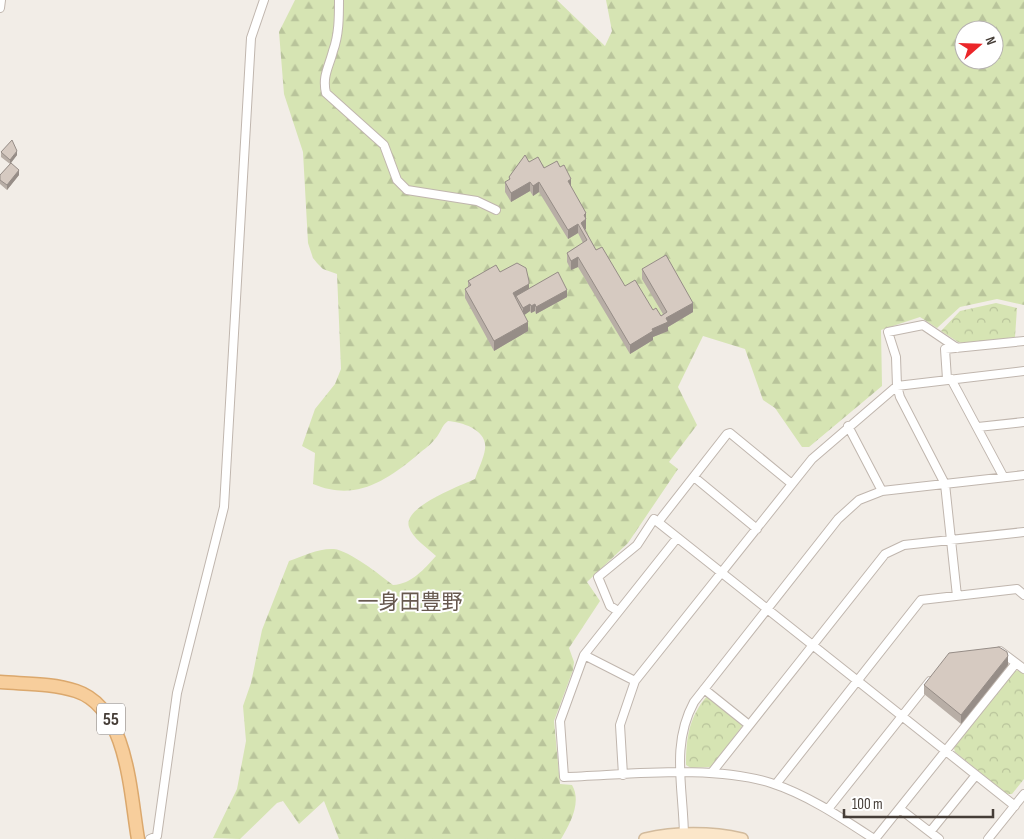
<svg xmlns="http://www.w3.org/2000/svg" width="1024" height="839" viewBox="0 0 1024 839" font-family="'Sofia Sans Condensed','Noto Sans JP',sans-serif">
	<defs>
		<pattern id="forest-firs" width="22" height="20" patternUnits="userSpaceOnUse" patternTransform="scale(1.25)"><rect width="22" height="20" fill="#d6e4b3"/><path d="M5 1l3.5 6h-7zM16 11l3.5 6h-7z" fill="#b9c49b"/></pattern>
		<pattern id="park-crowns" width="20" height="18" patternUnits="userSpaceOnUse" patternTransform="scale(1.25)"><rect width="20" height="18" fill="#d6e4b3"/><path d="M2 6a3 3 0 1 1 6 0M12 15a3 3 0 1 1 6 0" fill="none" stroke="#b9c49b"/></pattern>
	</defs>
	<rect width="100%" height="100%" fill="#f2ede7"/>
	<path fill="url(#forest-firs)" fill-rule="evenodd" d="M295,0H557L605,46L612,31L606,0H1024V305L997,299L960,307L937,328L920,317L881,330L882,386L809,447H802L775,408L763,400L745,349L703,336L678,387L697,425L669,462L678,469L628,543L587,582L600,601L569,648L574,662L573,670L554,721L560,784L572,785C582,802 570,824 561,839H339L324,801L299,824L283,801L277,803L240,839L213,838L237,789L246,741L243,706L251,683L262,630L289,561C303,556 319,548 334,549C350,551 380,575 393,585C412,584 424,569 436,556C428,548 412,538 409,527C402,507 460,486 475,479C478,469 484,458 485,449C488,430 462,422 448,421C441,426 441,433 435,439C430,446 421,451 415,457C383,483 354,501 313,484L315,453L302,446L315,409L335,384L341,369L337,274L323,269L317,263L313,258L308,243L303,152L284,94L279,32ZM964,30H994V60H964Z"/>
	<path fill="url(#park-crowns)" d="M996,303L1017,308L1015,337L966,344L958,342L941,331L960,311Z
		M1020,670L1024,673V779L1012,794H1007L955,752L954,748L1014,671Z
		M707,696L743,725L711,767L691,768L686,765C686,738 689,717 707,696Z"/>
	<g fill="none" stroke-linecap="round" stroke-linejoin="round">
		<defs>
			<path id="street" d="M339,0C339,17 339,35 333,51C329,67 322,76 326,93L384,145L397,180L407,190L477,201L496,210
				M0,8L1,0
				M957,348L923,325L888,332L896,357L897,386L900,397L945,484L957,596
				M947,379L945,349L1024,341
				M951,379L1003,476
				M848,426L882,491
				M978,427L1024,422
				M694,477L757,529
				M659,521L727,434L730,433L792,484
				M677,538L584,655L560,721L564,777C627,775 712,764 771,783C808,795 842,818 874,839
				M618,611L610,606L598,577L637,545L654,519L1015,806
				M1000,651L1024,669
				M584,655L635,681
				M704,689L749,725
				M713,771L885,554L904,545L1024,532
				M623,775L620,725L635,681L812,459L897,386L1024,371
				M776,784L921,600L1017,589L1024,595
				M828,809L930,681
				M900,809L939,839
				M930,832L976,775
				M684,838C684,790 670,746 694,702L838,519L859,500L882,491L1024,475
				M150,839L157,836L177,693L224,507L251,38L264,0
				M875,839L1016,663
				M988,839L1024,794"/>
			<path id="secondary" d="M645,839C675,832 712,832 742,839"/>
			<path id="primary" d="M0,682C25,684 52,683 76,691C128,708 130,793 138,839"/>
		</defs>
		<use href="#street" stroke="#c0b6ae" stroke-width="10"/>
		<use href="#secondary" stroke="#d2bb9d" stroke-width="14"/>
		<use href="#primary" stroke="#dba86d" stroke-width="15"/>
		<use href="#street" stroke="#fff" stroke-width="8"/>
		<use href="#secondary" stroke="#fbe6c9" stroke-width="11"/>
		<use href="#primary" stroke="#f7ce9c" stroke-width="12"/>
	</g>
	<path fill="#b8aea6" d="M1,152L17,155L11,163L19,175L7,190L0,184V175L10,164L1,157Z
		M529,162L544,168L571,188L586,213V229L585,230L596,250L625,286L653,310L661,316L663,314L642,279V269L693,312L668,327V331L653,337V340L630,354L578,267L571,270L567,262V253L583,243L578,233L568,239L539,192L533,196L530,191L511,202L505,192V182L509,180V177Z
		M500,272L529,289L567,297L536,314L535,311L531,313L530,311L524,315L528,331L494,351L465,298V289L468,287V281Z
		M1008,665L961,724L924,694V685Z"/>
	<path fill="#968d87" d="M17,151V155L10,164V160Z
		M19,170V175L7,190V185Z
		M571,179V188L568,181Z
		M530,182V191L511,202V193Z
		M539,182V192L533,196V186Z
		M586,213V229L582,231L581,223L584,215Z
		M578,224V233L568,239V230Z
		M578,257V267L571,270V261Z
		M529,281V290L516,296V301L513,293Z
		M567,290V297L536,314V307Z
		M693,303V312L668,327V331L653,337V340L630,354V345L666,318Z
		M530,304V311L523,316V308Z
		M535,304V311L531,313V306Z
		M528,322V331L494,351V341Z
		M1008,656V665L961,724V715Z"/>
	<path fill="#d6cac1" stroke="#968d87" d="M12,140L17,151L10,160L1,152Z
		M525,155L529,162L538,157L544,168L557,161L560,167L564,165L571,179L568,181L586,213L584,215L586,219L581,223L596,250L602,247L625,286L635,280L653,310L656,308L661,316L667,312L642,269L666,255L693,303L666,318L668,322L652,329L653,331L630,345L578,257L571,261L567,253L587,240L578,224L568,230L539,182L533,186L530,182L511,193L505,182L510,179L509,177Z
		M11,163L19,170L7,185L0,180V175Z
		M517,263L526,268L529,281V284L513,293L528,322L494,341L465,289L471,285L468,281L496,265L500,272Z
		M558,272L567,290L536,307L535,304L531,306L530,304L523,308L516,296Z
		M999,647L1007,652L1008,656L961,715L924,685L949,653Z"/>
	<g text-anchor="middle" stroke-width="4" stroke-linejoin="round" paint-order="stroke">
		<rect fill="#fff" stroke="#7d7773" stroke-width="1" x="97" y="703.5" width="28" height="31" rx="4"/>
		<g font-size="18" font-weight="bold" fill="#453d37">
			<text x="111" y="725">55</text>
		</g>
		<g font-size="21" fill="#67594f" stroke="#fff">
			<text x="410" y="609">一身田豊野</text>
		</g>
	</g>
	<g transform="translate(979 45) rotate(70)"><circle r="24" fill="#ffffff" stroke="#b5b1af"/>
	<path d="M0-4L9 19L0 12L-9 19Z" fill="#eb2629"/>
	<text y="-8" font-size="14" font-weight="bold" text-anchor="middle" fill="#453d37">N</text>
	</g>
	<path d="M844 809v8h149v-8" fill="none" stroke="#453d37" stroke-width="2.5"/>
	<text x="852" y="809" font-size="15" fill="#453d37" stroke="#ffffff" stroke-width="4" paint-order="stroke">100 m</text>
</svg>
